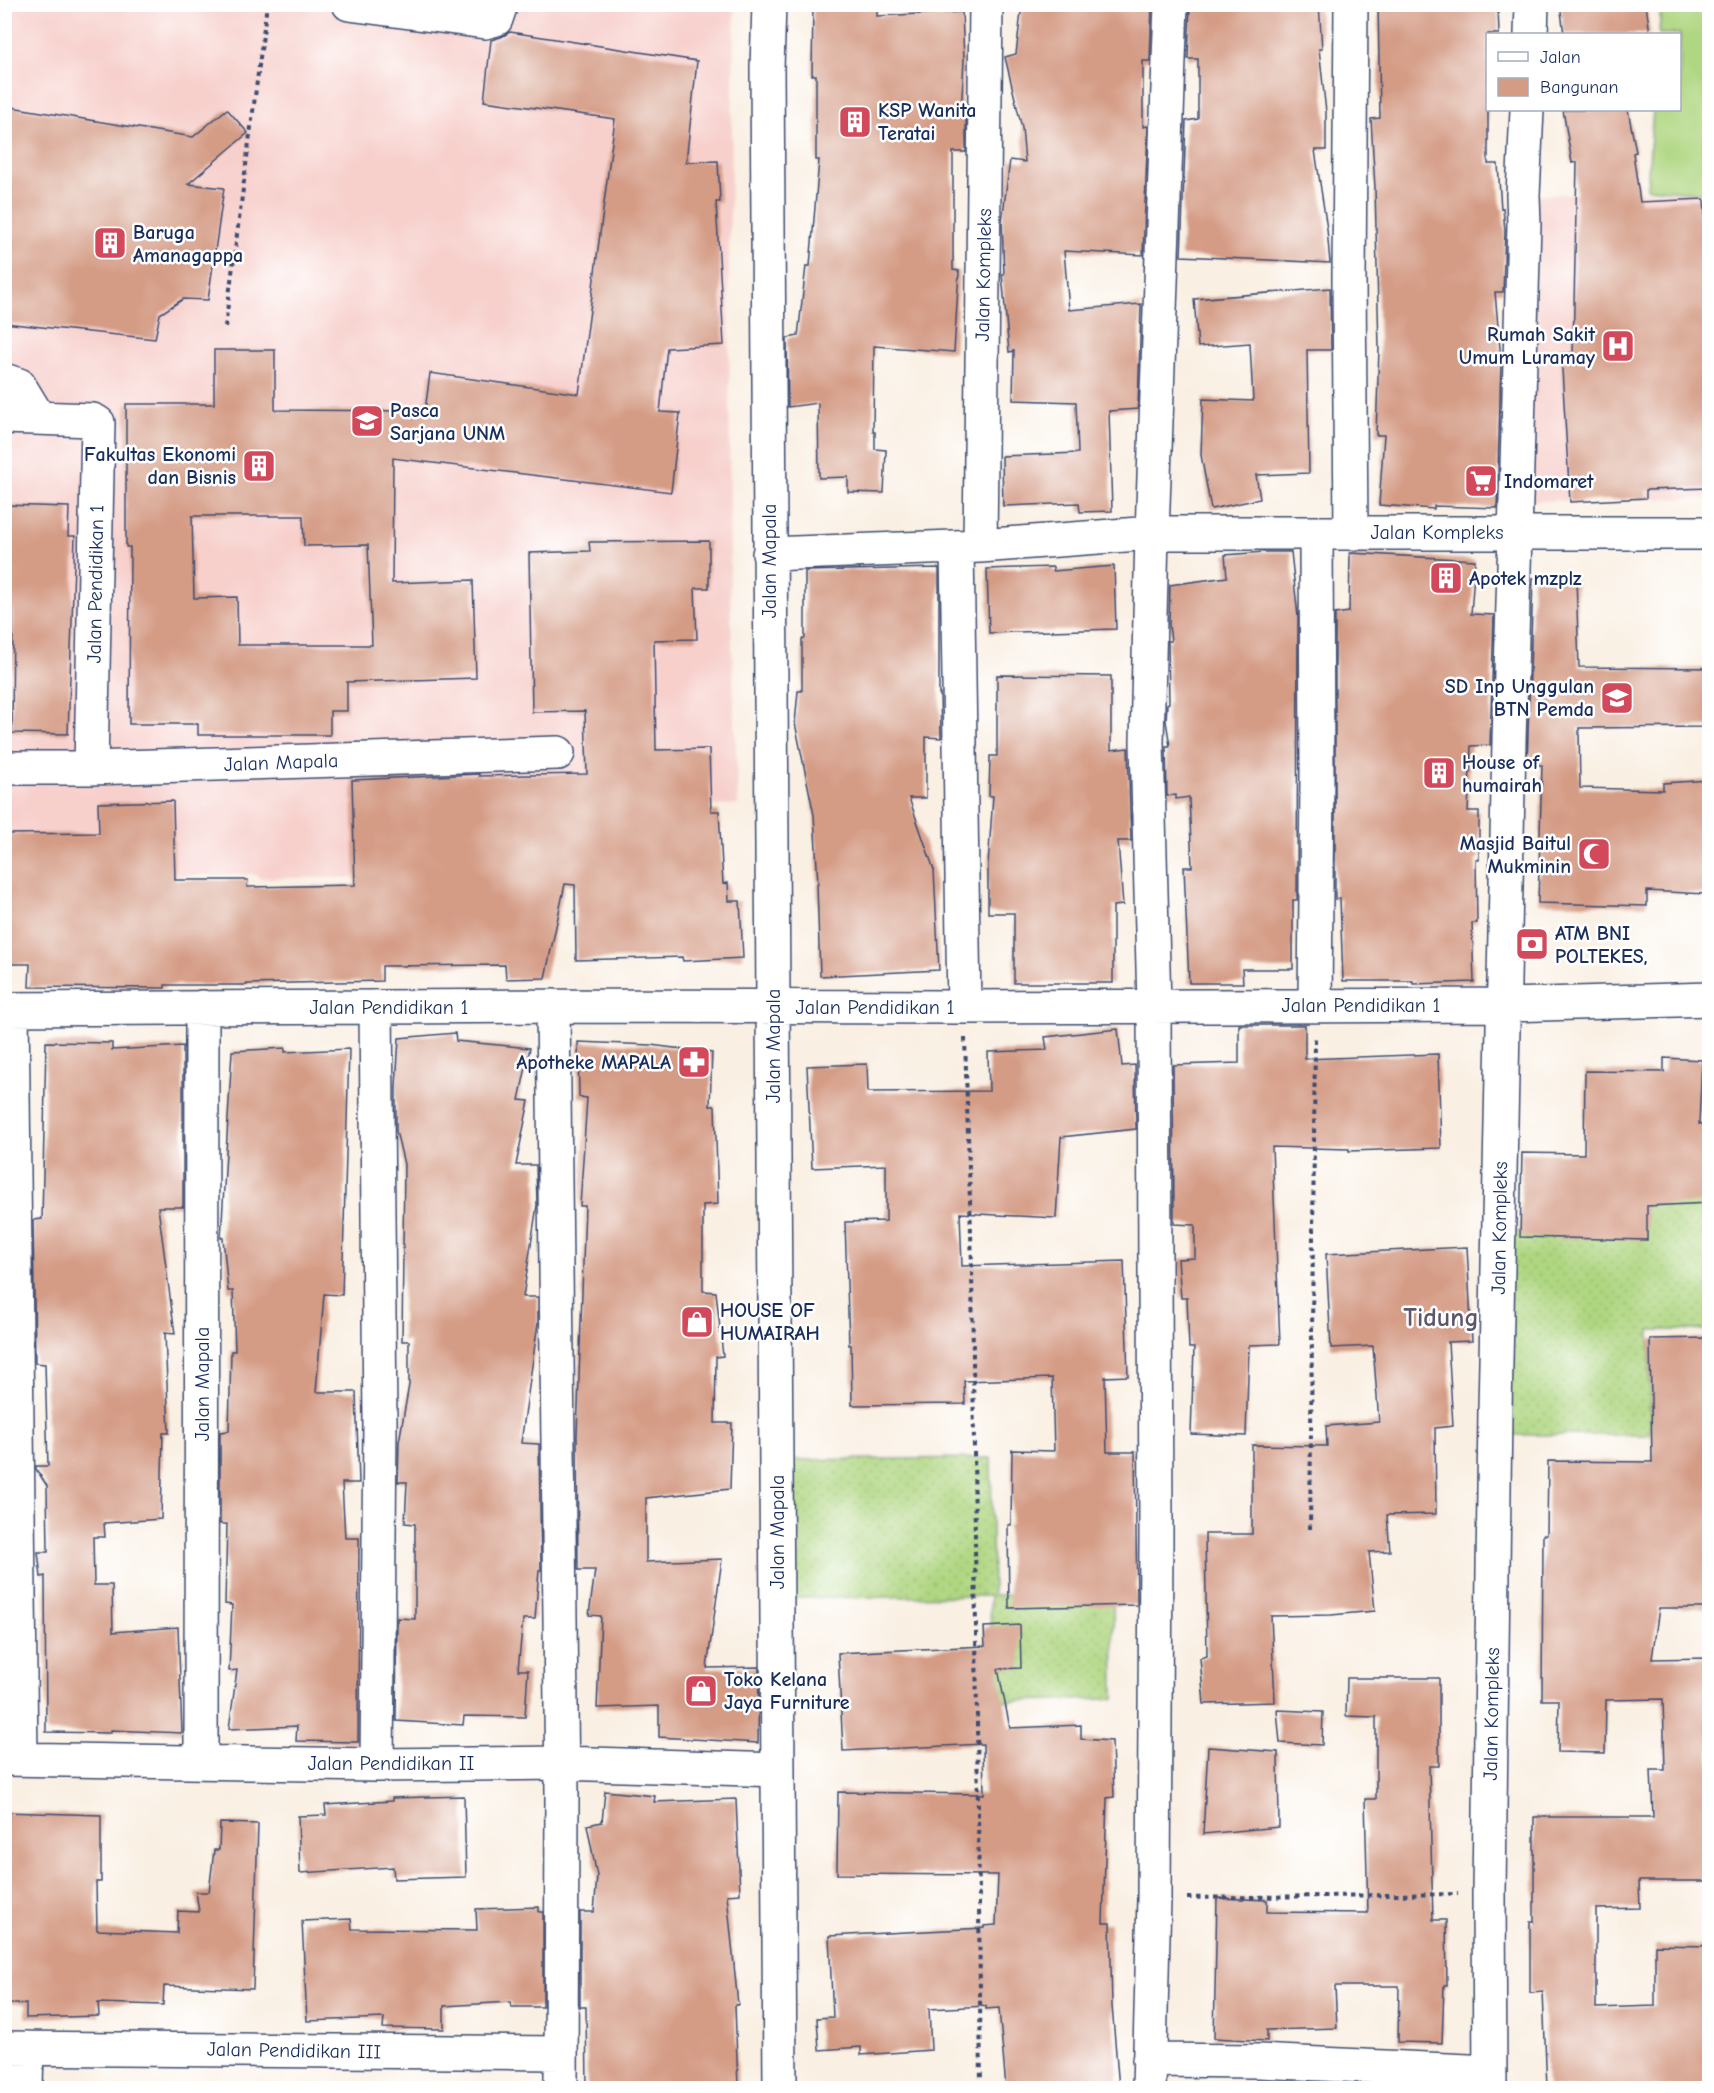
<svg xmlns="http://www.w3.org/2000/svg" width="1714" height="2093" viewBox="0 0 1714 2093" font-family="'Comic Neue',sans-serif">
	<defs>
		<pattern id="grass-dots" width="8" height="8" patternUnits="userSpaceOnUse" patternTransform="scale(1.5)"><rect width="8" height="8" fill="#afd680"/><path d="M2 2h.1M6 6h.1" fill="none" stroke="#96b871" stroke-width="1.8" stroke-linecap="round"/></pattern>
	</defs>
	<rect width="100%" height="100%" fill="#fff"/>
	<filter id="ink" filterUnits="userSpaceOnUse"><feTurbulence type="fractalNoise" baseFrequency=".0167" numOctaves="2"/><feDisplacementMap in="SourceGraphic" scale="12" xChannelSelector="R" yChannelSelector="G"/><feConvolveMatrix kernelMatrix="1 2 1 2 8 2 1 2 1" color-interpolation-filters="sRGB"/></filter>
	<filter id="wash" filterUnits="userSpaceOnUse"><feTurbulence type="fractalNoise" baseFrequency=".008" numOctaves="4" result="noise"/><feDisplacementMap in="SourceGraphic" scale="24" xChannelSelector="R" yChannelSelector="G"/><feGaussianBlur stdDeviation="1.35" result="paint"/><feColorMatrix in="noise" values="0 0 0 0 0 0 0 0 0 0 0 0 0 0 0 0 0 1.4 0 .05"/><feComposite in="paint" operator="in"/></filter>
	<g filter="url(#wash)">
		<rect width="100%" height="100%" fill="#f9efe2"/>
		<path fill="#f7d0cc" d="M4,5H735L729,253L730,588L738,805L558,811L429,877L260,878L253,874L5,879Z
			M1709,191V498L1529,501L1523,195Z"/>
		<path fill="url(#grass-dots)" stroke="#65826f" stroke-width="1.5" d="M1638,1182H1709V1330H1650V1435H1492V1231L1638,1232Z
			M991,1458L993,1595L1113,1594L1114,1699L992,1701L990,1596L784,1598L783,1460Z"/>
		<path fill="#afd680" stroke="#65826f" stroke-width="1.5" d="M1661,5H1709V193L1647,188L1653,110H1680V34H1659Z"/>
		<g id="blocks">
			<path fill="#d49b85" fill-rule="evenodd" d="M813,4H877V16L962,12L964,60L961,115H966V152H953V270L959,271L954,352L874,346L873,432H875V449L886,450L884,493L848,492V477L819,478L818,403L788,407L787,338L798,336L806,266H810L819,160H816V75H812Z
				M1022,4H1152L1150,61H1143V127L1148,126L1143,255L1064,251L1069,310L1141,304L1138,409L1109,411L1112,511L1080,512L1079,503L1003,506L1002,456L1078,453L1076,402L1013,400L1014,351L1009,352L1002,274H1004L1002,221L1010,160L1025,162L1022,128L1005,57L1016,54Z
				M1190,4H1319L1322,49H1319L1326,112V150H1315L1327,229L1330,263L1181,256L1186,121L1198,119V59H1188Z
				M1378,4H1430V9L1498,7L1499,34H1488V164H1498L1501,209L1503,208L1505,231L1503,292H1495L1501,360L1497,508L1434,506V509L1379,505L1384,435H1376L1379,349L1375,188L1371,119L1380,118Z
				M1560,4H1646L1650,34H1564Z
				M510,32L697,61L686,162L718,161L720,202H716L724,345L667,348L660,412L680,413L671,492L393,458L392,583L473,580L476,678L347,682V711H330V735H198V724H129L130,547H126V404H214V350H275V410L425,411L430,373L579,394L615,119L484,101L491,40L501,37ZM192,516H303L304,546L368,545L372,645H238L237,597L194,598Z
				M11,107L193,137L227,109L248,133L188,184L224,188L208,300L183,299L160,314L155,339L4,323V139L9,136Z
				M1563,110H1628L1636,152L1633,153L1640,202L1704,199L1710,290V488L1646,490V498L1570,502L1561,353H1573L1577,162L1572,163Z
				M1330,288L1331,350H1307L1309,473L1256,475L1260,499L1211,509L1201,455L1203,399L1253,401L1250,343L1198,347L1194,299Z
				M4,505L69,507L68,536H75L68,734L12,733L13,609H4Z
				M709,541V588H695L697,639L654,640L656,750L709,749L711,811H719L723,884L728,883L729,901H740L743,958L683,961L682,957L576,960L575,885L565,884L545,978L506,979L505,965L382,966V981L247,984V985H165V988L29,987L30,964H4V834L99,833L98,803L173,801L175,880H248L247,887L355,885L352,780L479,774V776L587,774L585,711L532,712L529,553L590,551L589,542Z
				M1264,552H1291L1298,617L1297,900H1293V969H1242L1243,983H1189L1184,867H1192L1189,797L1176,799V795L1167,796L1166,746H1170L1166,721L1167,704L1169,703L1168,641H1171L1169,625L1170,585L1227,577L1225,555Z
				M1350,553L1475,560L1471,614L1494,615L1490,745L1471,746L1468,811H1479V860H1476L1477,923H1472L1474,982L1413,984V981H1343L1340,898L1335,899V614L1349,612Z
				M1114,566L1116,629L989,633L987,569L1053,567V571Z
				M939,568V694H940L941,738L926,737V798H909L934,870L939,970L820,976L817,884H818L814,815L795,723L798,691H802V639L805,638V571Z
				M1533,578H1576L1579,667L1710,668V727L1579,728L1580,788L1663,790V783L1710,780V842L1706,894L1647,891V906L1538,903L1542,765H1527Z
				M997,675L1111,676V750L1128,748L1131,841H1118L1123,905L1113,906V983H1014V913H988V865L993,796H989L990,756H997Z
				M1239,1025H1305V1059L1438,1054L1441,1148L1349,1151V1149L1272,1147L1280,1344L1249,1345L1246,1436L1191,1434L1194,1348H1189L1187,1298H1181L1178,1259L1195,1258V1225L1174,1224L1173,1065L1239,1063Z
				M1118,1029L1122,1066L1135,1065L1136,1129L1061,1137L1056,1218L960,1213L962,1266L1124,1261L1128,1376L1105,1377L1107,1452H1135L1137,1605L1009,1608L1008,1525H1011L1012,1450L1054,1451L1052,1378L964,1381L965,1404L852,1405L851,1345H849L845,1222L886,1221V1165L812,1168L807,1066L867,1064L868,1092L989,1091L988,1052L1047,1050L1045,1037Z
				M455,1033L456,1041L530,1048L519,1100L529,1101L516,1165H536L537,1205L523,1297H538V1323L521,1443L539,1444L541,1570H539L535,1619H523L518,1670H528L525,1717L464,1716L463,1725L396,1721L397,1618L415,1619V1524L405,1523L407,1482H398L399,1442L409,1385V1341H402L404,1164L396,1131V1086L399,1038Z
				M46,1042L112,1043V1050L183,1046V1207H158L175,1334L165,1333L169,1433H163L161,1519L104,1523L105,1537H93L94,1585H112L113,1632L178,1627L182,1733L111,1730V1733L46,1732L45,1576L41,1577L38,1552H48L47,1486L36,1469V1466H48L45,1364L35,1363L33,1220L42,1219Z
				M578,1042L651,1045L712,1053L710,1106H715L718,1204L703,1205V1291L716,1292L723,1356L716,1357L715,1423H732L730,1489L646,1498V1562L722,1559L707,1668L759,1667L758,1743L659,1737V1706L597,1708L601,1616L589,1615L595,1570H578L577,1435L585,1206H580L587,1098L579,1097Z
				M285,1048V1052L349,1049L342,1295L324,1294L316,1392H356L359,1483H342L345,1538H359L358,1742L296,1741L297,1726L229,1729L237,1670L229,1671L232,1605L225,1604L227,1524H220V1432L229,1431L231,1351H235L233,1291H228L223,1238H221L232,1051Z
				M1664,1058L1702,1060L1699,1124H1710V1203L1647,1206V1240L1520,1237L1522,1153L1584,1154L1585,1071L1664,1072Z
				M1467,1247L1472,1341L1448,1342L1453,1426L1435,1428L1436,1514L1387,1515L1390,1551L1369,1552L1375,1611L1331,1615L1271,1616L1275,1702L1204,1704L1200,1658L1207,1656L1205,1534H1252V1445L1327,1446L1326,1426L1379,1422L1373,1346L1331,1348L1326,1254Z
				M1710,1338V1608H1659L1652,1659L1710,1658V1881H1639L1640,1908L1596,1909V2008L1655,2006V1945L1710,1946V2088H1547L1543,1992L1530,1993V1922H1534V1817H1653L1651,1770H1665L1663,1699L1606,1700L1605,1753L1558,1752L1559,1700H1542L1543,1535H1547L1548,1461L1652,1462L1650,1339Z
				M1020,1625L1021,1668L998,1669L1010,1728L1081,1725V1739L1112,1741L1114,1797L1107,1798L1103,1923H1110L1112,2006L1119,2088H1006L999,2008L986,2009V2006L929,2009L931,2050L861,2055V2047L819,2050L817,2018L833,2017L829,1936L984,1928V1926L996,1925L998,1875L837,1874L838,1792L984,1794L983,1744L843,1751L838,1653L985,1646L984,1627Z
				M1347,1678H1439V1766H1429L1433,1920H1446L1447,1985H1444L1442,2043L1398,2042L1399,1986H1335L1337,2028L1267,2030V2041L1214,2038L1217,1898L1267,1900V1912L1368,1913L1365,1799H1376V1717L1346,1716Z
				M1277,1710L1323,1712L1322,1745L1280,1743Z
				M1208,1747L1278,1752L1279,1827L1203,1834Z
				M605,1791L655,1796L654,1802L736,1799L740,1894L727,1895L738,2005H735L738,2088H587L586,2007H580V1912H594L597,1876L587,1825L602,1822Z
				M464,1796L466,1877L394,1879L393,1867L300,1873L298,1816L326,1815L325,1805L392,1801V1798Z
				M4,1812L101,1815V1882H96L97,1930L177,1933L178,1911L199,1912L196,1892H209L214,1850H219L220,1823L258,1824L253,1989L164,1986L163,2005L98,2003L99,2016L26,2018V2004H4Z
				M539,1907V1912H543V2007H511L510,2002L444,2006V2029L383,2028L384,2018L307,2021L302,1921L351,1919L352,1929L477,1930L476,1909Z"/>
		</g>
	</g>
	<g filter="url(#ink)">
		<use href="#blocks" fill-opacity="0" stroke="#3c4c72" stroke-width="1.5"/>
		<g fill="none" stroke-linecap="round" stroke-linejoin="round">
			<defs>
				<path id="minor" d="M349,4L485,22L496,19L501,4
					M769,4L767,68L780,2088
					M1531,34L1532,4
					M4,380L19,385L39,418
					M4,417L93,420L98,423L91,768
					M1351,532L1349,280L1351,4
					M980,546L986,4
					M957,547L964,1007
					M769,554L980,546L1152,533H1710
					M4,768H91L558,753
					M1315,1005L1317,774L1316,533
					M553,1006L562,1794L561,2088
					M376,1007L380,1422L377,1765
					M4,1009L553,1006L964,1007L1505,1005L1710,999
					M12,1009L21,1759
					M4,1759L377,1765L561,1763L778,1770
					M201,1761L202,1007
					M4,2048L561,2053
					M1149,2060L1259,2061L1490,2072
					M26,2088L27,2048
					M1149,2088L1154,1898L1156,1537L1154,1005L1147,742L1152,533L1171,4
					M1490,2088L1489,1893L1495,1410L1509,741L1524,224L1523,195L1527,110"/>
			</defs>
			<use href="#minor" stroke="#3c4c72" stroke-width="36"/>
			<path stroke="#3c4c72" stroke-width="4" stroke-dasharray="4.5 4.5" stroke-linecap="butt" d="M225,327L267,4
				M965,1038L972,1266L981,2088
				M1310,1529L1315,1038
				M1187,1898L1458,1894"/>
			<use href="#minor" stroke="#fff" stroke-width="33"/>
		</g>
	</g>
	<defs>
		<symbol id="building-square" viewBox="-11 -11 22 22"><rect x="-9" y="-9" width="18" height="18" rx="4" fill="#d1495b" stroke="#fff"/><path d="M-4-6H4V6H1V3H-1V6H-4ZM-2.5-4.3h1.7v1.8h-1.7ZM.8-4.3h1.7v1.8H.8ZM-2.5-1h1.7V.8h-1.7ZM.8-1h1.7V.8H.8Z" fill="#fff"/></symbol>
		<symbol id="hospital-square" viewBox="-11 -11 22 22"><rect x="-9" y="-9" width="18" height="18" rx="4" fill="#d1495b" stroke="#fff"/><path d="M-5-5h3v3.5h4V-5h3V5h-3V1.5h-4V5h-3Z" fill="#fff"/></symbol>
		<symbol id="university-square" viewBox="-11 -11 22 22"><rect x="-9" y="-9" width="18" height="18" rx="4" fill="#d1495b" stroke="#fff"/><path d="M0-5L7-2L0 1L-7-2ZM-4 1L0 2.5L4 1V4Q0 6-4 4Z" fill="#fff"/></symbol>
		<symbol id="supermarket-square" viewBox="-11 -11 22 22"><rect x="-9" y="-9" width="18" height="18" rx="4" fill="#d1495b" stroke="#fff"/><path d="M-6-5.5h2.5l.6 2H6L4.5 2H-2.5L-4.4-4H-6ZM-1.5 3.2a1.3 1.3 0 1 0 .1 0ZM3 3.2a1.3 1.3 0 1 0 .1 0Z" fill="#fff"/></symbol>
		<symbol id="school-square" viewBox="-11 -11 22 22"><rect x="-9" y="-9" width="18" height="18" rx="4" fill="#d1495b" stroke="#fff"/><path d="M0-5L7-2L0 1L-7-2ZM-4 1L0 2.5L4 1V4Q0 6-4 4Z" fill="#fff"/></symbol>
		<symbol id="mosque-square" viewBox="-11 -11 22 22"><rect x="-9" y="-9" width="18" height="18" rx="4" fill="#d1495b" stroke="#fff"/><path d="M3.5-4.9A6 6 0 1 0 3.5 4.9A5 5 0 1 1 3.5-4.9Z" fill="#fff"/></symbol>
		<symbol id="bank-square" viewBox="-11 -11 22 22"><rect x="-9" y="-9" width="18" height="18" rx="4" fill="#d1495b" stroke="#fff"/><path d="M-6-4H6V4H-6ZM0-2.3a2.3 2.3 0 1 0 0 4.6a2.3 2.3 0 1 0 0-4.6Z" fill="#fff"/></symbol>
		<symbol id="pharmacy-square" viewBox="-11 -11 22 22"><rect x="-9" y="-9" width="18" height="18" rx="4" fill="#d1495b" stroke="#fff"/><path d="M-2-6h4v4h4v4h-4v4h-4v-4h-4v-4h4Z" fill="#fff"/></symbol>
		<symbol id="shop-square" viewBox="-11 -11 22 22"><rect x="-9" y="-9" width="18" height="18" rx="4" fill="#d1495b" stroke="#fff"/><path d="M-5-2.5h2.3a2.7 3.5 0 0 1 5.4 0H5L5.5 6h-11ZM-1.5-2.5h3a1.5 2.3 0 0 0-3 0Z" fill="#fff"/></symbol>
	</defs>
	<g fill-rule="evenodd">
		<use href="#building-square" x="836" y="103" width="38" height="38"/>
		<use href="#building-square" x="91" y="224" width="38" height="38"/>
		<use href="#hospital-square" x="1599" y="327" width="38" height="38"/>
		<use href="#university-square" x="348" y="402" width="38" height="38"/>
		<use href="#building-square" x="240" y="447" width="38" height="38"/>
		<use href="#supermarket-square" x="1462" y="462" width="38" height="38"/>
		<use href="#building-square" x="1427" y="559" width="38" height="38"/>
		<use href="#school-square" x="1598" y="679" width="38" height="38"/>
		<use href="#building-square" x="1420" y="754" width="38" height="38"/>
		<use href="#mosque-square" x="1575" y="835" width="38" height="38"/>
		<use href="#bank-square" x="1513" y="925" width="38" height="38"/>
		<use href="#pharmacy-square" x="675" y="1043" width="38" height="38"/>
		<use href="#shop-square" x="678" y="1303" width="38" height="38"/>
		<use href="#shop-square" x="682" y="1672" width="38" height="38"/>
	</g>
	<g text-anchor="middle" stroke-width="5" stroke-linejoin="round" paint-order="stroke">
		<g font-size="20" font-weight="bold" fill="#1b2f5e" stroke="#fff" text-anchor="start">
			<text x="878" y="117">KSP Wanita<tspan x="878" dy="23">Teratai</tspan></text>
			<text x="133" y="239">Baruga<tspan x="133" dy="23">Amanagappa</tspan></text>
			<text x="1595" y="341" text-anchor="end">Rumah Sakit<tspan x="1595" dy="23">Umum Luramay</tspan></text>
			<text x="390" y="417">Pasca<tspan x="390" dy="23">Sarjana UNM</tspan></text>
			<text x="236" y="461" text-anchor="end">Fakultas Ekonomi<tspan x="236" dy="23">dan Bisnis</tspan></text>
			<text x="1504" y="488">Indomaret</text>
			<text x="1469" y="585">Apotek mzplz</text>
			<text x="1594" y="693" text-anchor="end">SD Inp Unggulan<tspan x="1594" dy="23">BTN Pemda</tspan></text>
			<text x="1462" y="769">House of<tspan x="1462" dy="23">humairah</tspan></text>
			<text x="1571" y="850" text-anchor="end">Masjid Baitul<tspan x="1571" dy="23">Mukminin</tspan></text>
			<text x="1555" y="940">ATM BNI<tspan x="1555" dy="23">POLTEKES,</tspan></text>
			<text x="671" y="1069" text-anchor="end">Apotheke MAPALA</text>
			<text x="720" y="1317">HOUSE OF<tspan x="720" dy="23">HUMAIRAH</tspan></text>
			<text x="724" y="1686">Toko Kelana<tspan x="724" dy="23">Jaya Furniture</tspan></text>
		</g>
		<g font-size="20" fill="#1b2f5e" stroke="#fff">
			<text transform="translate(983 275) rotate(-89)" y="7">Jalan Kompleks</text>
			<text x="1437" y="539">Jalan Kompleks</text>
			<text transform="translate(769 561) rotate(-90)" y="7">Jalan Mapala</text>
			<text transform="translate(95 584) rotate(-89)" y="7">Jalan Pendidikan 1</text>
			<text transform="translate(281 762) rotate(-2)" y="7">Jalan Mapala</text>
			<text x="1361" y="1012">Jalan Pendidikan 1</text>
			<text x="389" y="1014">Jalan Pendidikan 1</text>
			<text x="875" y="1014">Jalan Pendidikan 1</text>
			<text transform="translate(773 1046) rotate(-90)" y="7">Jalan Mapala</text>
			<text transform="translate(1499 1228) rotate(-89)" y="7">Jalan Kompleks</text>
			<text transform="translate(202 1384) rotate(-90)" y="7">Jalan Mapala</text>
			<text transform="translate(777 1532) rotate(-90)" y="7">Jalan Mapala</text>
			<text transform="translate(1491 1714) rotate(-89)" y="7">Jalan Kompleks</text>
			<text x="391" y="1770">Jalan Pendidikan II</text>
			<text transform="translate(294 2050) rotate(1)" y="7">Jalan Pendidikan III</text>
		</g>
		<g font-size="26" font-weight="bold" fill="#5c556c" stroke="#fff">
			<text x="1441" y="1326">Tidung</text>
		</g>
	</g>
	<rect width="1714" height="2093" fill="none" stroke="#fff" stroke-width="24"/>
	<rect x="1486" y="33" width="195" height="78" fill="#ffffff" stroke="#a4acbf" stroke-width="1.5"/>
	<rect x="1498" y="52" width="30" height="9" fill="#ffffff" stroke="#a4acbf" stroke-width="1.5"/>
	<text x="1540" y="63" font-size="18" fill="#1b2f5e">Jalan</text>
	<rect x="1498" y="78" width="30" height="18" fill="#d49b85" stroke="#a4acbf" stroke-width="1.5"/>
	<text x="1540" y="93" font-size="18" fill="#1b2f5e">Bangunan</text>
</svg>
